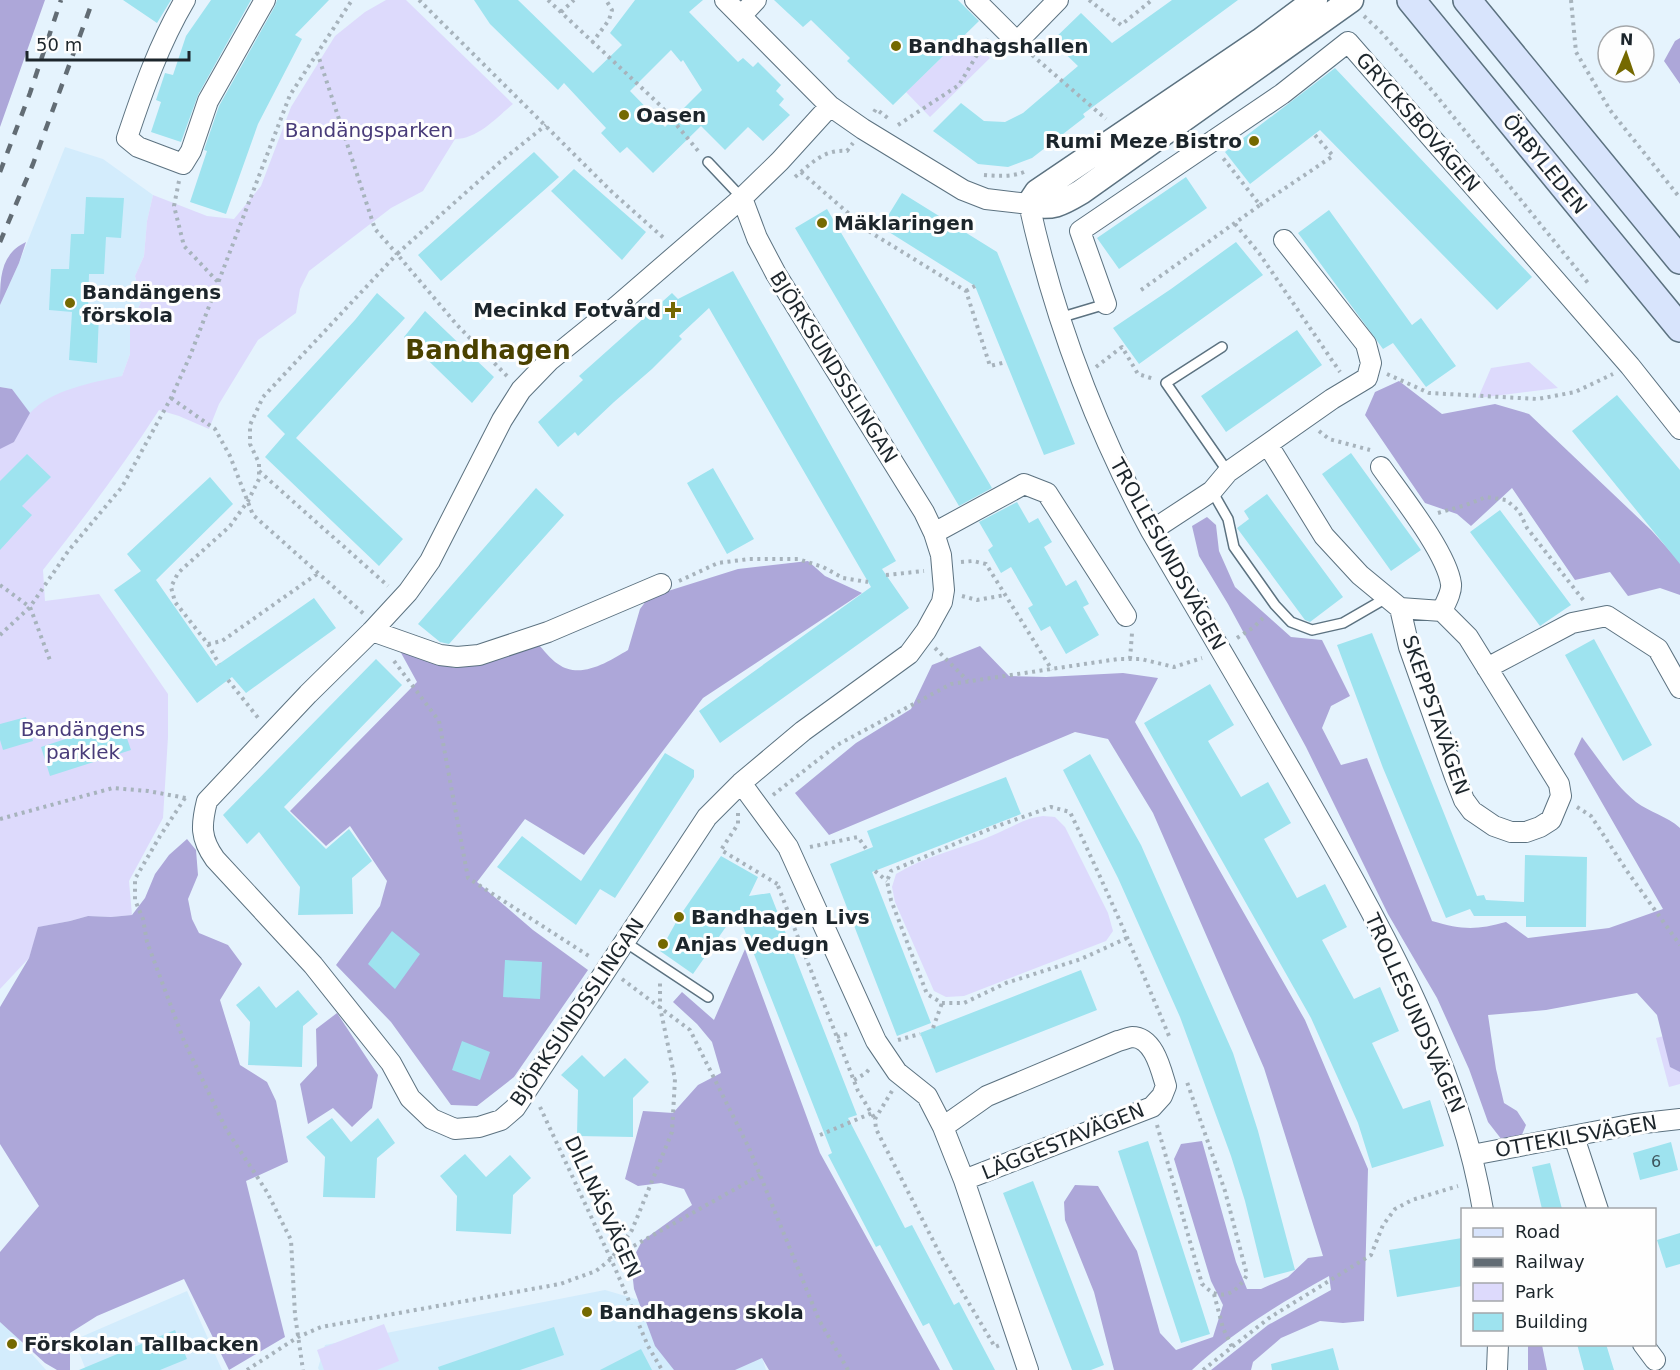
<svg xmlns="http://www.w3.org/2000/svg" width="1680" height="1370" viewBox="0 0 1680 1370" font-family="'DejaVu Sans',sans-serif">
	<rect width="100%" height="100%" fill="#e5f3fd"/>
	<path fill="#d3ecfc" d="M65,147L103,159L153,195L147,221L144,256L135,276L141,302L130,326V354L122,376L36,432L12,389L0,387V305L19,263Z
		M605,1290L755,1334L766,1370H319L318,1368L325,1345Z
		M187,1291L222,1370H86L74,1340Z
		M0,1318L46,1370H0Z"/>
	<path fill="#dddafc" d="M386,0H406L513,104C496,118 478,139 455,139L423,191L391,208L309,271L300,289L296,313L258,340L219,404L209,429L179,416L159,410C123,466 84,518 43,570L45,601L99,594L168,694V737L163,818L129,881L132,915L111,917L88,916L70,921L39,927L29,958L0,989V432L14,442C19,433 23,420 30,413C52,389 92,383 122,376L130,354V326L141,302L135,276L144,256L147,221L153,195L207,216L234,219L261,186L291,107L335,36L365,12Z
		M966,34L990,58L930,117L906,92Z
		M1529,362L1558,388L1478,398L1491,368Z
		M1043,816L1055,817L1065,827L1108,913L1113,931L1106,941L964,996L946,997L934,991L895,902L892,887L896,874C925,856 960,849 991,836C1009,829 1024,818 1043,816Z
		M1680,1032V1084L1669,1087L1656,1038Z
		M384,1324L399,1361L377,1370H324L317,1350Z"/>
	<path fill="#ada7d9" d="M0,0H45L0,127Z
		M1680,38V84L1664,61L1675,41Z
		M26,242L19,263L0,305C0,279 0,254 26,242Z
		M1399,381L1442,414L1495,404L1529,414L1651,530L1680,562V595L1660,588L1628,596L1610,572L1575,580L1512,488L1471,526L1457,514L1425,503L1365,415L1375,392Z
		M0,387L12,389L30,413L14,442L0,449Z
		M1207,517L1216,525L1219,551L1235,587L1291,637L1322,640L1350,696L1331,706L1322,728L1341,765L1367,758L1432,921C1462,930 1477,930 1506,922L1528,938L1609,928L1663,909L1574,754L1582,737C1599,759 1614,784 1636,802C1649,812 1667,816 1680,828V1072L1670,1067L1657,1015L1637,993L1546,1010L1488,1015L1496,1069L1504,1103L1517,1111L1526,1125L1521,1137L1502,1140L1488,1122L1469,1069L1437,998L1388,914L1306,747L1228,604L1199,556L1192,526Z
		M808,561L825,576L862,593L703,698L584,855L525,819L477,882L533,930L588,970L514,1077L477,1106L451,1105L391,1022L336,965L380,906L387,881L350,826L326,846L290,811L417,682L400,651L455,668L537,643C544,650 550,659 558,664C580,680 608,662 628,650L640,609L649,597L738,569Z
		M980,646L1009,676L1046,677L1123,673L1158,678L1135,722L1305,1020L1368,1169L1364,1321L1343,1323L1320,1321L1281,1338L1253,1362L1251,1370H1211L1268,1325L1331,1290L1329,1276C1279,1304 1234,1331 1192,1370H1114L1094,1292L1065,1220L1064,1202L1075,1185L1098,1186L1137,1251L1160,1333L1176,1350L1213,1337L1223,1305L1211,1281L1174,1159L1181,1144L1202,1141L1236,1262L1247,1289H1261L1288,1277L1308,1258L1323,1256L1264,1068L1153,813L1108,739L1075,732L829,835L795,793L856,743L911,709L932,665Z
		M187,839L196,850L198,875L188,899L192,919L199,933L228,945L242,964L220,1000L240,1065L267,1082L276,1101L288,1162L246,1181L285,1337L229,1370L184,1279L97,1316L70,1333V1370H57L45,1363L0,1322V1252L39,1206L0,1144V1007L29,958L38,927L70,921L88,916L111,917L132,915L145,898L155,874L169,855Z
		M745,949L820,1153L940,1370H769L762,1358L735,1370H674L655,1346L634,1289L631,1262L642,1241L692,1205L684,1189L661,1183L638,1186L625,1179L643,1111L673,1113L698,1085L721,1073L712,1042L697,1024L673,1002L682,992L714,1020Z
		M337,1013L378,1075L372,1108L352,1127L333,1108L308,1124L300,1084L317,1066L316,1029Z
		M1528,1345H1542L1547,1370H1528Z"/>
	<path fill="#9ee3ef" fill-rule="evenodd" d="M123,0H171L157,23Z
		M211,0H251L198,95L181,142L151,132L161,102L156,100L165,73L173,75L186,36Z
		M277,0H329L295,35L302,39L258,124L226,214L190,202L207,151L204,150L219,106L275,6Z
		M474,0H518L593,73L622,45L610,33L635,0H703L689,12L738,62L743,58L753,67L758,62L781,85L776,91L784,99L779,105L790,115L763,141L748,127L725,150L701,126L653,173L627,147L620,153L601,133L606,128L564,83L558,90L490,24ZM671,50L681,62L683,60L702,90L665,127L630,91Z
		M774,0H958L979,21L893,105L847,61L850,58L811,20L803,27Z
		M1172,0H1238L1083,114L1085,117L1032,158L1008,167L978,164L933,131L961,103L984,121L1005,122L1023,113L1078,66L1052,41L1081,13L1112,43Z
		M1335,68L1532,277L1497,310L1320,130L1250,184L1225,152Z
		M534,152L559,177L441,281L418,255Z
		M574,169L646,232L622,260L551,191Z
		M1186,177L1207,208L1119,269L1097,238Z
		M902,193L997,252L1075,444L1044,455L975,286L881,227Z
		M86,197L124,198L121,238L106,237L104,274H89L88,312L99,314L97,363L69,360L72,312L49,310L51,269H69L71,234H84Z
		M827,209L992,488L959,506L795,228Z
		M1329,210L1412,325L1421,318L1456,366L1426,387L1393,343L1383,349L1298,233Z
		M1236,242L1263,275L1139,364L1113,328L1171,289Z
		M733,271L896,561L882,569L909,608L720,743L699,711L871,587L709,308L679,336L682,339L652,369L614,402L578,436L575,432L558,447L538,422L583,380L579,376L672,293L678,299Z
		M377,293L405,318L296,438L403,539L379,566L265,457L285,434L267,416L355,320Z
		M425,311L494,377L472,403L404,337Z
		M1297,330L1322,365L1226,432L1201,396Z
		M1617,395L1680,470V564L1572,431Z
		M1351,453L1421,550L1391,571L1322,474Z
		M27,454L51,477L22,506L32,515L0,550V481Z
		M713,468L754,539L727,554L687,483Z
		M210,477L233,504L156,580L216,666L314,598L336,628L246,693L232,677L197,703L114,590L141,571L127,554Z
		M536,488L564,515L449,644L440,642L418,624Z
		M1267,494L1343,597L1310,622L1305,620L1237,528L1249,519L1244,511Z
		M1017,502L1029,523L1038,518L1052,542L1044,547L1066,586L1076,580L1089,604L1083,607L1099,635L1066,654L1050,626L1041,631L1028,608L1033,605L1011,567L1001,573L988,550L993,546L979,522Z
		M1500,510L1571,605L1540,626L1470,532Z
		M1372,633L1477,896L1484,895L1486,900L1524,902L1525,855L1587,857L1586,927H1526V916H1474L1470,909L1446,918L1383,768L1337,645Z
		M1594,639L1652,745L1623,761L1565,655Z
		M376,659L402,685L284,807L326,849L349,829L372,861L352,878L353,914L298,915L300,887L259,832L247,844L223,815Z
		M1210,684L1234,725L1208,741L1241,797L1268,782L1291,823L1264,839L1297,898L1325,884L1347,927L1322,940L1354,999L1380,987L1399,1031L1372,1043L1403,1109L1430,1100L1444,1146L1372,1168L1358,1123L1311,1018L1144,723Z
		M26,717L33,741L3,750L0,740V724Z
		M121,721L131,750L50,776L41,747Z
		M665,753L694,770V777L615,898L600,889L576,925L497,867L522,836L581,881Z
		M1090,754L1141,845L1233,1053L1258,1131L1295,1270L1264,1278L1245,1201L1231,1156L1180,1017L1118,878L1063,770Z
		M1006,777L1021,814L872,872L931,1023L897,1036L830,864L873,847L867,831Z
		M721,856L758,877L749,896L770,893L857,1115L848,1118L905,1228L912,1225L954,1305L959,1302L995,1370H953L929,1323L923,1326L880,1245L876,1247L828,1155L832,1153L737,911L693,974L660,951L679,917Z
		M392,931L420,954L395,989L368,964Z
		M505,960L542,962L540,999L503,997Z
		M1081,970L1097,1010L936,1073L920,1033Z
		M259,986L276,1008L298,990L318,1014L303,1026L302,1067L248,1065L250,1022L236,1005Z
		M462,1041L490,1052L480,1080L452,1070Z
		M582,1055L604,1077L625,1058L649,1082L633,1098V1137L577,1136L578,1090L561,1075Z
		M332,1118L351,1142L378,1118L395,1143L377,1158L375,1198L323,1197L325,1157L306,1137Z
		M1148,1141L1210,1334L1181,1343L1118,1151Z
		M1671,1142L1678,1170L1640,1180L1633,1153Z
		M465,1154L486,1177L510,1155L531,1178L513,1195L511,1234L456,1231L457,1196L440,1176Z
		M1550,1163L1562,1209H1542L1532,1167Z
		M1033,1181L1104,1365L1091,1370H1072L1003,1193Z
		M1680,1233V1264L1666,1268L1657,1240Z
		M1462,1238V1286L1397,1297L1389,1250Z
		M554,1327L564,1355L520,1370H439L438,1367Z
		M175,1330L187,1359L160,1370H79Z
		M1577,1344H1606L1614,1370H1584Z
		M1333,1348L1339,1370H1272L1271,1364Z
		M641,1349L652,1370H600Z"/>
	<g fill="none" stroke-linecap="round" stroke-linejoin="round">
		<defs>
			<path id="service" d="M708,162L742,198
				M1059,318L1106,304
				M1222,347L1166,383L1228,472
				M1212,491L1228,519L1234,547L1275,605L1291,622L1312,630L1343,623L1388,597
				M625,942L708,997"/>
			<path id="minor" d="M185,0C159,44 143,90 127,138L138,147L183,164L191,151L208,101L265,0
				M725,0L830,106L863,129L963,190L986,199L1029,204C1054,318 1095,427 1151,531C1200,614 1249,698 1298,782C1375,915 1457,1057 1483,1210
				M975,0L1017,42L1058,0
				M741,16L756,0
				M742,198L757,238L776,274L924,512L934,533L941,555L944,590L942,602L926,631L909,654L803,731L741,783L707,817L515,1108L501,1120L479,1127L455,1129L432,1119L410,1098L391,1063L313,965L215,859C200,838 201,825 207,801L308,694L372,631L408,592L430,561L502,420L521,390L549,361L617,306L742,198L780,161L830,106
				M1106,304L1080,231L1282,94L1348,42L1630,366L1680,429
				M1268,445L1324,536L1360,575L1400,608L1409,647L1455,777L1464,800L1472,811L1494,826L1511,832H1526L1540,827L1551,820L1561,796L1559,784L1468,637L1442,611L1400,608
				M1381,467C1400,494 1447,553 1451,584C1452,592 1445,604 1442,611
				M1151,531L1212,491L1228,472L1332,399L1367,378L1371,363L1366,344L1284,240
				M934,533L1024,484L1047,493L1126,616
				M372,631L440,655L457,657L479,655L548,632L661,584
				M1487,668L1572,623L1607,616L1658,649L1680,688
				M741,783L788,847L876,1041L897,1072L927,1096L943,1127L964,1180L1028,1370
				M943,1127L987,1096L1118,1041C1122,1040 1127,1038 1132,1037C1154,1037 1161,1070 1166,1086L1162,1096L1152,1107L964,1180
				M1574,1137L1598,1210
				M1472,1155L1635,1124L1680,1119
				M1643,1344L1655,1360
				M1497,1370L1498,1344"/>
			<path id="tertiary" d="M1315,0L1260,41L1037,192L1029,204C1052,209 1061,204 1081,192L1351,0"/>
			<path id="secondary" d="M1411,0L1680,328
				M1467,0L1680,260"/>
		</defs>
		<use href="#service" stroke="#5c7280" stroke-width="12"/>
		<use href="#minor" stroke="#5c7280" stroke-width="22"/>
		<use href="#tertiary" stroke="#5c7280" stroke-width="27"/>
		<use href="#secondary" stroke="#5c7280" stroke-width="30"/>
		<path stroke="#a7b3bc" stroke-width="4" stroke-dasharray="3 4.5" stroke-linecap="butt" d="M419,0L613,193L666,240
			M548,0L661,106L699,152
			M1089,0L1121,25L1152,0
			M1571,0L1576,52L1610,110L1680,198
			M561,12L574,0
			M1364,16L1382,33L1435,94L1588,283
			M592,43L609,20L612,10L606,0
			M317,52L375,229L397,254L263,397L250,425V444L259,463V479L248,501L230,526L178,573L171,587L175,602L208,644L222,641L317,574
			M1032,55L1106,119
			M874,112L876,109L889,119
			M898,125L959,85L987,38
			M801,172L870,232L966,291L990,366L1006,362
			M984,175C998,176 1012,177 1024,172
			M795,177C812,163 824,149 847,151L853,143
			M179,181L174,206L184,246L218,282
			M1260,205L1333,156L1314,134
			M1235,224L1259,253L1340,372
			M1141,290L1260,205L1223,158
			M966,291L975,286
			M1096,367L1122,347L1138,374L1154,379
			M1387,374L1429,393L1538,399L1575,392L1613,374
			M507,376L457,325L397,254L500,162L546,125
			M171,398L215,429L230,456L253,515L364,614
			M1319,431L1329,439L1370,450
			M259,471L388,586
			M1438,513L1466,505L1486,497L1506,500L1519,511L1527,528L1584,601
			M961,562L973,561L986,564L1052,670
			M886,575L924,571
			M679,581L718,563L749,559H798L823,567L843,578L868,582
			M0,585L30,607L51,663
			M962,596L977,600L1005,595
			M0,635L30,607L69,550L122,487L171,398L190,356L290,95L352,0
			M1237,638L1254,627L1266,615
			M208,644L219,664
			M935,648L968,681
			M1130,659L1132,633
			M394,661L439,721L468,878L592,958
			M228,680L259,719
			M773,795L837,745L951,684L1118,659H1141L1174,667L1202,658
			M185,798L160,836L135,879V900L143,919L147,942L184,1041L226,1129L267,1192L291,1240L295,1315L303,1370
			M1577,807L1591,816L1629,874L1680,945
			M738,813V824L721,850L779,885
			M0,819L113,788L148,791L186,798
			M810,847L858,837L867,850
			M875,871L887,881
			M778,886L858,1091L875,1119
			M1127,938L1081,959L1006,983L964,1003H942L927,994L891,900L887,881L891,871L997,826L1051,807L1070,812C1105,886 1138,961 1169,1036
			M622,979L690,1030L749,1148L819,1320L848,1370
			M933,1028L942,1003
			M837,1037L851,1033
			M898,1040L920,1034
			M854,1080L866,1073L870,1068
			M892,1091L875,1119L876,1129L942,1258L995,1347L1000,1345
			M540,1107L615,1268L648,1346L662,1370
			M1157,1125L1202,1284C1205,1286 1210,1292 1214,1293C1229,1299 1240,1287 1247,1275L1225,1191L1187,1082
			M820,1135L872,1113
			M614,1257L760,1175
			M1214,1294L1223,1328L1232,1347
			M247,1370L298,1337L321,1327L560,1284L596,1271L611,1259L632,1230L672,1132L675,1079L660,1007V981
			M1203,1370L1269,1318L1371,1255L1383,1225L1395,1209L1412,1200L1458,1186"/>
		<use href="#service" stroke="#fff" stroke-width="9"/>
		<use href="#minor" stroke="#fff" stroke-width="20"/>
		<use href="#tertiary" stroke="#fff" stroke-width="24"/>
		<use href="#secondary" stroke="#d8e4fc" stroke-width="27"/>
		<path stroke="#626c74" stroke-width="4.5" stroke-dasharray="10 10" stroke-linecap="butt" d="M0,172L30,93L61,0
			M0,242L33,164L93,0"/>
	</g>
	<g fill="#756900" stroke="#fefefe" stroke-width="2">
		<circle cx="896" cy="46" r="6"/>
		<circle cx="624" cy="115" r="6"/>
		<circle cx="1254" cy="141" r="6"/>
		<circle cx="822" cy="223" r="6"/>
		<circle cx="70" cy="303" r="6"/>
		<path d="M670 301h6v6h6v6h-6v6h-6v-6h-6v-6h6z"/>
		<circle cx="679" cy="917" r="6"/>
		<circle cx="663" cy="944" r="6"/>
		<circle cx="587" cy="1312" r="6"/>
		<circle cx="12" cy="1344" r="6"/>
	</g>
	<g text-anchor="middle" stroke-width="6" stroke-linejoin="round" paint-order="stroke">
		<g font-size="16" fill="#3c545c">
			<text x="1656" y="1167">6</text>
		</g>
		<g font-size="20" font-weight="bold" fill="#1c252b" stroke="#fefefe" text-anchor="start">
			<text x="908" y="53">Bandhagshallen</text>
			<text x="636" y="122">Oasen</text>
			<text x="1242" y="148" text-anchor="end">Rumi Meze Bistro</text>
			<text x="834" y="230">Mäklaringen</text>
			<text x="82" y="299">Bandängens<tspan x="82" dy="23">förskola</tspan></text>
			<text x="661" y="317" text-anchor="end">Mecinkd Fotvård</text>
			<text x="691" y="924">Bandhagen Livs</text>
			<text x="675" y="951">Anjas Vedugn</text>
			<text x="599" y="1319">Bandhagens skola</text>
			<text x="24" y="1351">Förskolan Tallbacken</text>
		</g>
		<g font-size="20" fill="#1c252b" stroke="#fefefe">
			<text transform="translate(1418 122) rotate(49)" y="7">GRYCKSBOVÄGEN</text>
			<text transform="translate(1545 164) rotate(51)" y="7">ÖRBYLEDEN</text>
			<text transform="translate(834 367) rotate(58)" y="7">BJÖRKSUNDSSLINGAN</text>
			<text transform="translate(1168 554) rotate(61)" y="7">TROLLESUNDSVÄGEN</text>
			<text transform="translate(1436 715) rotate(71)" y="7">SKEPPSTAVÄGEN</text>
			<text transform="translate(577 1012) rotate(-56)" y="7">BJÖRKSUNDSSLINGAN</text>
			<text transform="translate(1415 1013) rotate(66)" y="7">TROLLESUNDSVÄGEN</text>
			<text transform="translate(1576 1136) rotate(-10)" y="7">OTTEKILSVÄGEN</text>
			<text transform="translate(1063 1141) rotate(-22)" y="7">LÄGGESTAVÄGEN</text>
			<text transform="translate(603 1207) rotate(65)" y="7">DILLNÄSVÄGEN</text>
		</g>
		<g font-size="20" fill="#483b79" stroke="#fefefe">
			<text x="369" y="137">Bandängsparken</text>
			<text x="83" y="736">Bandängens<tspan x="83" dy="23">parklek</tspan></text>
		</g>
		<g font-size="26" font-weight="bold" fill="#4a4100" stroke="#fefefe">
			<text x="488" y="359">Bandhagen</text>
		</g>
	</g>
	<rect x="1461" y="1208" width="195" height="138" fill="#fefefe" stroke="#a4a7aa" stroke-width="1.5"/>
	<rect x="1473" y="1228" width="30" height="9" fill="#d8e4fc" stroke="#a4a7aa" stroke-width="1.5"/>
	<text x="1515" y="1238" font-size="18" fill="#1c252b">Road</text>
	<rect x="1473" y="1258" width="30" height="9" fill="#626c74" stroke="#a4a7aa" stroke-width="1.5"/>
	<text x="1515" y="1268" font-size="18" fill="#1c252b">Railway</text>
	<rect x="1473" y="1283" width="30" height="18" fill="#dddafc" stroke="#a4a7aa" stroke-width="1.5"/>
	<text x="1515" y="1298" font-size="18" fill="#1c252b">Park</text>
	<rect x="1473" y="1313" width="30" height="18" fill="#9ee3ef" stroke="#a4a7aa" stroke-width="1.5"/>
	<text x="1515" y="1328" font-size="18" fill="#1c252b">Building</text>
	<g transform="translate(1626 54) rotate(2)"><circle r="28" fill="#fefefe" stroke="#a4a7aa" stroke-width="1.5"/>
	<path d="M0-4.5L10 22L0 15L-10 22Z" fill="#756900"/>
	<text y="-9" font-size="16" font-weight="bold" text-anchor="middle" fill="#1c252b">N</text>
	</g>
	<path d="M27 51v9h162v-9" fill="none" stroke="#1c252b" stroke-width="3"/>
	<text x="36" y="51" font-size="18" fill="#1c252b" stroke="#fefefe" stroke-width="4.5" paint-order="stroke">50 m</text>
</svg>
